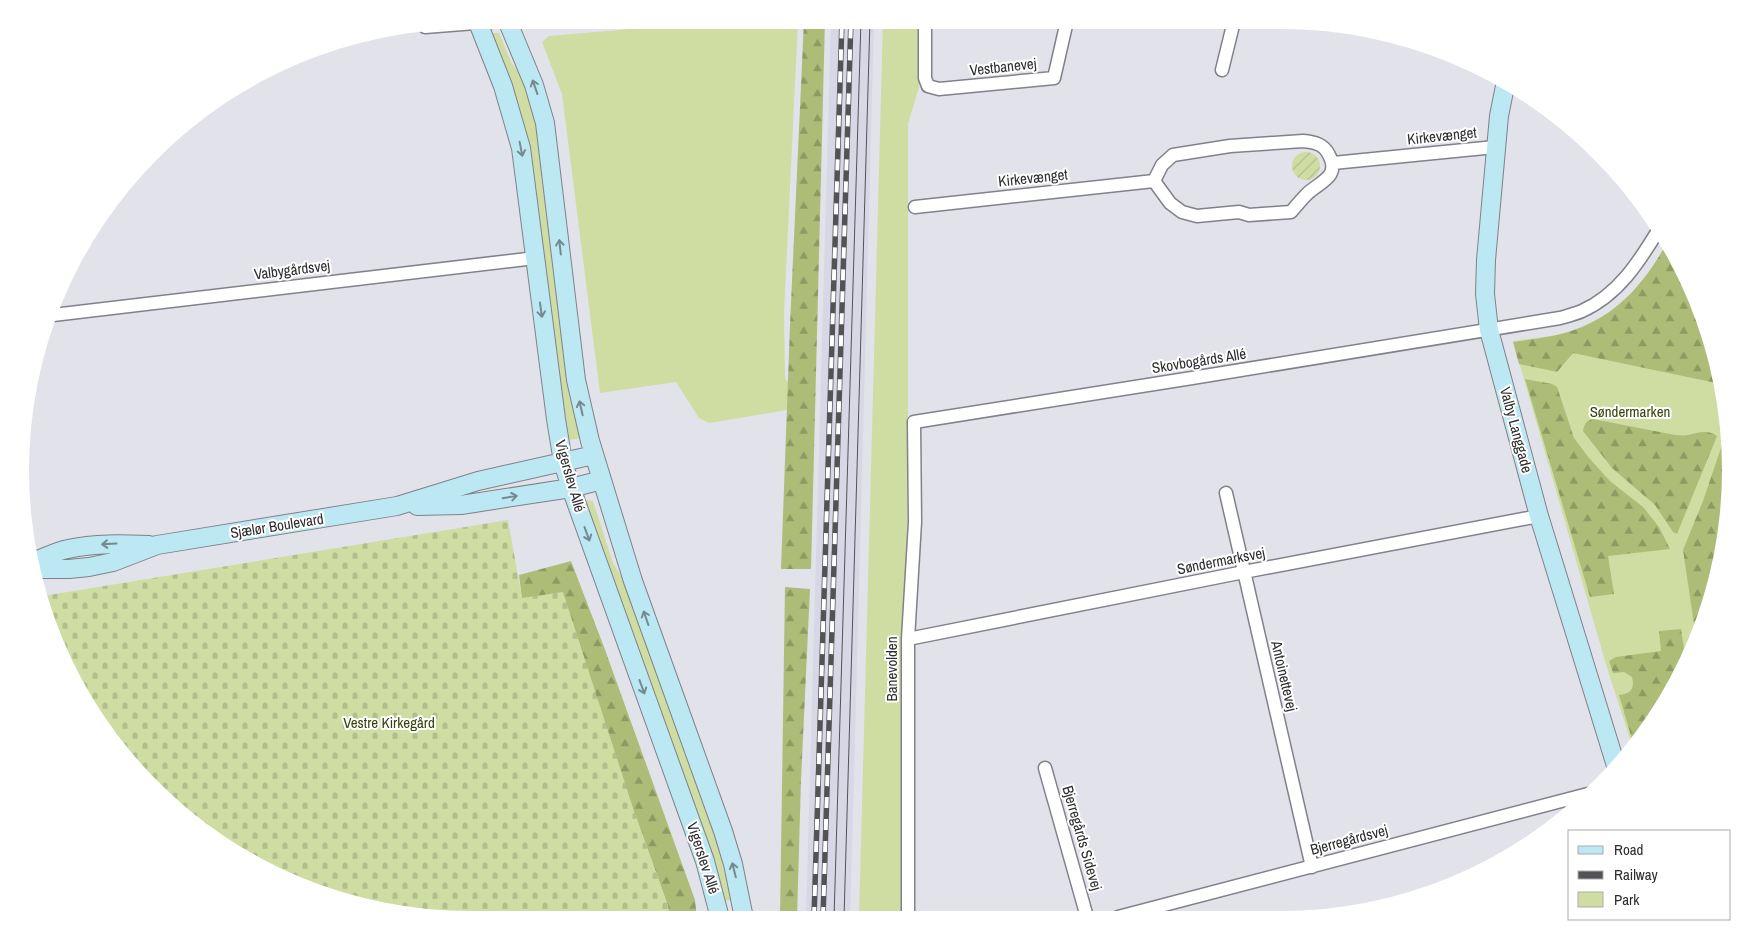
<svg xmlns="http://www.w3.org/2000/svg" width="1751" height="940" viewBox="0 0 1751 940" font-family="'Archivo Narrow',sans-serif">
	<defs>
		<pattern id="forest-firs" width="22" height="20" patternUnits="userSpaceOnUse" patternTransform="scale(1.25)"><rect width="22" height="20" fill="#adbd77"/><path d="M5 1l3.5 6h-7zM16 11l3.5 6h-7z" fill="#8d9a62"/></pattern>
		<pattern id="cemetery-stones" width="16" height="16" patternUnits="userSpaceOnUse" patternTransform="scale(1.25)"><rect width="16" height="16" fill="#cfdda2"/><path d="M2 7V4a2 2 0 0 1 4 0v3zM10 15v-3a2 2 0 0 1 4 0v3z" fill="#b2be8c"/></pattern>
		<pattern id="garden-furrows" width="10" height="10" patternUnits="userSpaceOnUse" patternTransform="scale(1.25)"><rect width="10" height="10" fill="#cfdda2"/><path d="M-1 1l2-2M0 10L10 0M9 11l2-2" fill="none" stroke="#b2be8c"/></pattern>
	</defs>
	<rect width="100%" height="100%" fill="#e2e2ea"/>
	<path fill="#d7d7e6" d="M831,20H874L854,776L850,918H806Z"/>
	<path fill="#cfdda2" d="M735,20H798L784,313L785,379L800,394L799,408L709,423L699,418L676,382L600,393L562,94L542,42L549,36Z
		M883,20L919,21V87L908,124V459L901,918H859Z
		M492,33H499L511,62L524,80L534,105L582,438L567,440Z
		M1667,243L1684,271L1716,353L1730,440L1727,528L1707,614L1671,695L1633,748L1607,668L1513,341C1533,338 1555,337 1574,330C1619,314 1644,283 1667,243Z
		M586,500L593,501L613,563L623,579L693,770L716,838L731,900L724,901L584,501Z"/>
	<path fill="url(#forest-firs)" d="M804,20H825L811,569H781L790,325Z
		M1667,243L1684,271L1716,353L1721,384L1573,353L1557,372L1519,364L1513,342C1533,339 1555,337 1574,330C1619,314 1644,283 1667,243Z
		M1525,379L1552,384L1557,387L1574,438L1589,458L1610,481L1643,507L1659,527L1670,549L1608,556L1614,594L1590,597Z
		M1593,419L1675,435C1679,435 1684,436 1688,435C1698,433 1707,429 1717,436L1677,534L1673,532L1655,505L1612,468L1583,431C1584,424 1586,421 1593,419Z
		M1726,438L1730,440L1727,528L1707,614L1696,638L1683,550L1703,501L1723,442Z
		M571,561L604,647L695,900L697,918H669L668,906L635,814L522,599L519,575Z
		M785,587L810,589L801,780L797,918H780Z
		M1681,629L1686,661L1671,695L1634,746L1619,695C1631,694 1635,688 1632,677L1624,672L1613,673L1609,661L1616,657L1661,651L1659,631Z"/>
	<path fill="url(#cemetery-stones)" d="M508,520L522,598L563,592L635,814L668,906L669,918L441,919L353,905L245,860L132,767L54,642L43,596Z"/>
	<path fill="url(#garden-furrows)" d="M1292 166a14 14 0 1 1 28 0a14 14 0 1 1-28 0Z"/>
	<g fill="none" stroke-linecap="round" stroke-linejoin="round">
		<defs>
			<path id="street" d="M925,21V78L928,86L939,89L1054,78L1067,21
				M425,27L514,20
				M1222,70L1234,21
				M1303,141C1314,142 1324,144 1329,155C1341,177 1319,182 1307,194C1301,200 1296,206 1291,212L1249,215L1239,212L1197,216L1182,212L1170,203L1154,181L1162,165L1173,155L1230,146Z
				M1333,163L1495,147
				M915,207L1154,181
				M53,315L535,258
				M1226,493L1312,867
				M908,639L1244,572L1539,516
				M1045,768L1087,917
				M1118,917L1588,794
				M908,918V639L915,522L914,422L1192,378L1560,318C1567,316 1575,314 1582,311C1618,295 1639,262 1659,229"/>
			<path id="secondary" d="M477,20L503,86L521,148L556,419L563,462L571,488L705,861L720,918
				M507,20L534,85L545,123L576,380L590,441L633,581L723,831L733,864L744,918
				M1506,81L1499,116L1486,260L1485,294L1489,330L1539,516L1617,769
				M417,506L461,505L571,488L602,480
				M35,561C46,557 57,551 68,549C95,543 122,544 149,545
				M37,569H69L89,567L113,562L157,545L397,506L478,481L594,455"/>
		</defs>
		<use href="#street" stroke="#818189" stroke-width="15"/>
		<use href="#secondary" stroke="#818189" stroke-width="20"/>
		<use href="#street" stroke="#fff" stroke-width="12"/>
		<use href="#secondary" stroke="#bbe8f2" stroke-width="18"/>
		<path stroke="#535357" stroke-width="1" d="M834,918L861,20
			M844,918L870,20"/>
		<defs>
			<path id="rail" d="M814,918L842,20
				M823,918L851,20"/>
		</defs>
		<use href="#rail" stroke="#535357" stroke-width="5.5"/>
		<use href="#rail" stroke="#fff" stroke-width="4" stroke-dasharray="11" stroke-linecap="butt"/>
	</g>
	<defs><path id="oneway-shaft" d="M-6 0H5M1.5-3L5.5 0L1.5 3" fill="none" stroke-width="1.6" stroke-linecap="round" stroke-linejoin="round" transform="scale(1.25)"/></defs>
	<g stroke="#748a91">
		<use href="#oneway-shaft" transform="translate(535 87) rotate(-109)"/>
		<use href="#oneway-shaft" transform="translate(521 149) rotate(79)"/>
		<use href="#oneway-shaft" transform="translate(560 247) rotate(-96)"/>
		<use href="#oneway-shaft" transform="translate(541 310) rotate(82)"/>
		<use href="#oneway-shaft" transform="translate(581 408) rotate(-103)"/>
		<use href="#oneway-shaft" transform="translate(510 497) rotate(-9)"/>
		<use href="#oneway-shaft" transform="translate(587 534) rotate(70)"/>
		<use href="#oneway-shaft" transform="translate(109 544) rotate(177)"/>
		<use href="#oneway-shaft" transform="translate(646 618) rotate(-109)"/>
		<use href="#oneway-shaft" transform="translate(642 687) rotate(70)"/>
		<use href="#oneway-shaft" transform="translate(734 870) rotate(-104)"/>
	</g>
	<g text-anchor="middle" stroke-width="4" stroke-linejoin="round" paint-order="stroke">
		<g font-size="15" fill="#2d2d30" stroke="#fff">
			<text transform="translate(1003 67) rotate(-6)" y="5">Vestbanevej</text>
			<text transform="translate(1442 136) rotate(-6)" y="5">Kirkevænget</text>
			<text transform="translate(1033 178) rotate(-6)" y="5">Kirkevænget</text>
			<text transform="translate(292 270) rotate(-7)" y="5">Valbygårdsvej</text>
			<text transform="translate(1199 361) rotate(-9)" y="5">Skovbogårds Allé</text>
			<text transform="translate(1516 430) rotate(75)" y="5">Valby Langgade</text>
			<text transform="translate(570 476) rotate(74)" y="5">Vigerslev Allé</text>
			<text transform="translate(277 526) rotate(-9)" y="5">Sjælør Boulevard</text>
			<text transform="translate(1221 561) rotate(-11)" y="5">Søndermarksvej</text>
			<text transform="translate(892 669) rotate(-90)" y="5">Banevolden</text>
			<text transform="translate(1284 676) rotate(77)" y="5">Antoinettevej</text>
			<text transform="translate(1082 838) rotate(74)" y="5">Bjerregårds Sidevej</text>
			<text transform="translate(1349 840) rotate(-15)" y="5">Bjerregårdsvej</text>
			<text transform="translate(703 858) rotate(72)" y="5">Vigerslev Allé</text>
		</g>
		<g font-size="15" fill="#38420c" stroke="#fff">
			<text x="1630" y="417">Søndermarken</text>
			<text x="389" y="728">Vestre Kirkegård</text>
		</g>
	</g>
	<path d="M0 0H1751V940H0ZM470 29H1281A441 441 0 0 1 1722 470V470A441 441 0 0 1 1281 911H470A441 441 0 0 1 29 470V470A441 441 0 0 1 470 29Z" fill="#fff" fill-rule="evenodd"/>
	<rect x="1568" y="830" width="162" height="90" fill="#ffffff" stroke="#ababac"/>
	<rect x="1578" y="846" width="25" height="8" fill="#bbe8f2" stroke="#ababac"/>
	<text x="1614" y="855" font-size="15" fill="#2d2d30">Road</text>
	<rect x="1578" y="871" width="25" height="8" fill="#535357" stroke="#ababac"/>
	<text x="1614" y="880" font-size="15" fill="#2d2d30">Railway</text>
	<rect x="1578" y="892" width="25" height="15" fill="#cfdda2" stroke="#ababac"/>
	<text x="1614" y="905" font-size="15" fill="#2d2d30">Park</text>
</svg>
